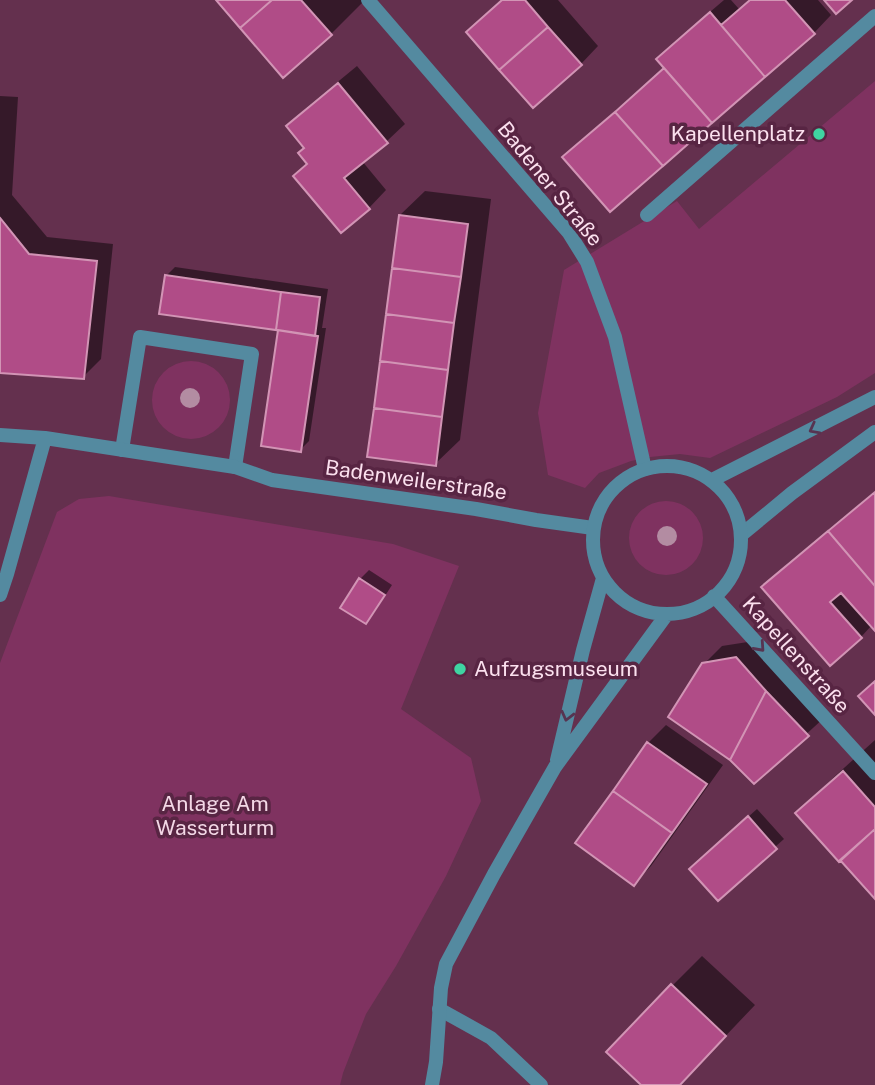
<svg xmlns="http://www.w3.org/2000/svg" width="875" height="1085" viewBox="0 0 875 1085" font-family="'Public Sans',sans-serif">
	<rect width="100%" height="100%" fill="#64304e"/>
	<path fill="#7f3260" d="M875,81V373L837,397L710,458L680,454L650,457L631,461L599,473L585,488L548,475L538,413L564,270L677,201L699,229Z
		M152 400a39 39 0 1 1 78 0a39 39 0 1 1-78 0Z
		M109,496L393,544L459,566L401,709L471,758L481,801L446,876L396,966L366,1014L343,1073L340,1085H0V663L57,512L79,499Z
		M629 538a37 37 0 1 1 74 0a37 37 0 1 1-74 0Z"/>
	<path fill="#0007" d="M218,0H365L331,34L284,75Z
		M502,0H558L598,46L581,64L468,32Z
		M724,0H731L739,9L750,0H818L831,15L814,33L582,140L665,67L658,59L676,41Z
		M357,66L405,124L387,141L362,161L386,190L369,208L309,163L306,147L288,126L306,108Z
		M0,96L18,97L12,195L47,237L113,244L101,359L83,377L0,372Z
		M425,191L491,199L460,440L435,464L400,215Z
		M175,267L328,289L322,328H326L309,441L300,450L280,329L166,276Z
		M875,491V628L872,625L861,637L763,587L788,563Z
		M369,570L392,585L374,613L365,622L342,607L360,579Z
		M754,641L825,717L754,782L704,664L722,646Z
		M666,725L723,765L651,866L634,884L577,843L648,743Z
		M875,740V897L798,813L834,777Z
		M757,809L784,839L775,847L700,860Z
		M702,956L755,1005L679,1085H644L672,986Z"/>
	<path fill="#b04c87" stroke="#d294b5" stroke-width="2" d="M216,0H272L240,28Z
		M272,0H301L332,35L283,78L240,28Z
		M502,0H525L548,27L499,70L466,32Z
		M750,0H785L815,34L765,77L721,25Z
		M824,0H852L836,14Z
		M710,12L765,77L712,123L656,59Z
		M548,27L582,65L533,108L499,70Z
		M664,68L712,123L663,166L615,112Z
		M338,83L388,143L344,178L370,209L341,233L293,176L307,164L298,153L304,148L286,126Z
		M615,112L663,166L610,212L562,157Z
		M399,215L468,224L461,277L392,268Z
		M0,218L29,254L97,261L84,379L0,373Z
		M392,268L461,277L454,323L386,314Z
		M165,275L281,292L276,330L159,314Z
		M281,292L320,297L315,336L276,330Z
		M386,314L454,323L448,370L380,361Z
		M278,330L318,336L301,452L261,446Z
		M380,361L448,370L442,417L374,408Z
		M374,408L442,417L436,466L367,457Z
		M875,492V586L828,531Z
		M828,531L875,586V631L841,593L830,602L862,638L830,666L761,587Z
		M359,578L385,595L366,624L340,608Z
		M736,657L766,691L730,760L668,717L702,663Z
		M875,681V715L858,696Z
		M766,691L809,736L754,784L730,760Z
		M647,742L707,784L672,833L613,791Z
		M843,771L875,807V829L839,862L795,813Z
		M613,791L672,833L634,886L575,843Z
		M748,816L777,849L718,901L689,869Z
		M875,829V899L840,860Z
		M671,984L726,1036L680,1085H641L606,1052Z"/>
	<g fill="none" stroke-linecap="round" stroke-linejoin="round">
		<path stroke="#548aa0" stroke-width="14" d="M122,450L140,337L252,354L235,467
			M439,1009L491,1038L541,1085"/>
		<path stroke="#548aa0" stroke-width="14" d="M368,0L569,233L587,262L615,337L645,469
			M647,215L875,16
			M0,435L45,438L235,467L272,480L476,509L536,520L593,528
			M741,535L792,493L875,432
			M0,595L7,574L45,438"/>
		<path stroke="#548aa0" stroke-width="14" d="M593 540a74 74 0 1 1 148 0a74 74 0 1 1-148 0Z
			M712,480L875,397
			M714,596L875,773
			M557,760L583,650L603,578
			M432,1085L436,1062L441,988L446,964L494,874L555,767L667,614"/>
	</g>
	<g fill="#b38ca2">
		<circle cx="190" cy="398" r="10"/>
		<circle cx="667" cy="536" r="10"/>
	</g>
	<defs><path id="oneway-chevron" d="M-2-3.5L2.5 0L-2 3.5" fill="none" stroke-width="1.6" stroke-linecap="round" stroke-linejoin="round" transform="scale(1.75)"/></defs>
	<g stroke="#573451">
		<use href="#oneway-chevron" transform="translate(814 429) rotate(152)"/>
		<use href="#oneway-chevron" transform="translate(760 647) rotate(48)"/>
		<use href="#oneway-chevron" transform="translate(567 716) rotate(104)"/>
	</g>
	<g fill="#3fd4a2" stroke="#582543" stroke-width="2.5">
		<circle cx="819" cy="134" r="7"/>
		<circle cx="460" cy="669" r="7"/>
	</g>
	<g text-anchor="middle" stroke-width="7" stroke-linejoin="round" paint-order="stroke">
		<g font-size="21" fill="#fbe0ee" stroke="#582543" text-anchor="end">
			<text x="805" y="141">Kapellenplatz</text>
			<text x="474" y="676" text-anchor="start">Aufzugsmuseum</text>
		</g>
		<g font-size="21" fill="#fbe0ee" stroke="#582543">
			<text transform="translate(550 184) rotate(51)" y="7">Badener Straße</text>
			<text transform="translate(416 480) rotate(8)" y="7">Badenweilerstraße</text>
			<text transform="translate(796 655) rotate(48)" y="7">Kapellenstraße</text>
		</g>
		<g font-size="21" fill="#f3d8e6" stroke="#582543">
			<text x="215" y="811">Anlage Am<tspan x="215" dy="24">Wasserturm</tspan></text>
		</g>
	</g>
</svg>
